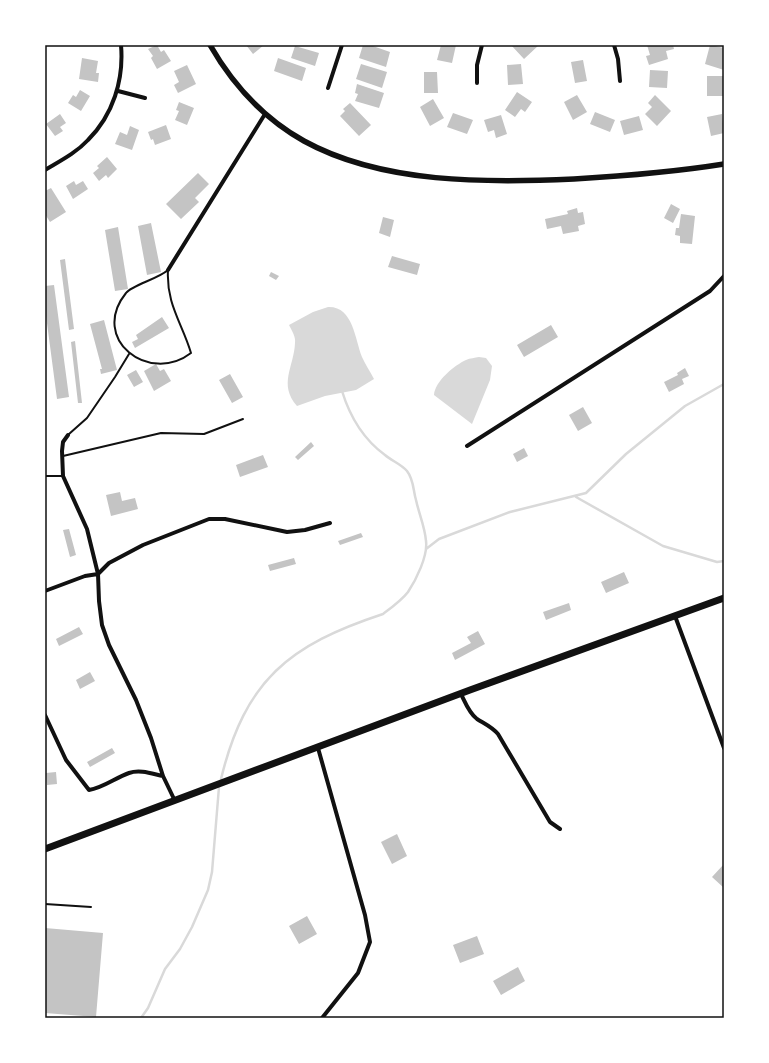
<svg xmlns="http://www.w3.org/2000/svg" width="769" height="1063" viewBox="0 0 769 1063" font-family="'Asap Condensed',sans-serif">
	<rect width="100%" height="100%" fill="#fff"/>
	<path fill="#d9d9d9" d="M328,307C353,306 355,339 362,357C365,364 370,371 374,379L356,390L325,396L297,406C278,384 294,367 295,343C296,337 292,331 289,325L313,312Z
		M479,357L486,358L492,366L490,380L472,424L434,395C435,381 455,365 466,360C470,358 475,358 479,357Z"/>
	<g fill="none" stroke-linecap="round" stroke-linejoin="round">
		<path stroke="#d9d9d9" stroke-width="2.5" d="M576,497L663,546L717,562L724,561
			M426,549L439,539L510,512L586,493L626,454L685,406L724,384
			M221,779C245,680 289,645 383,614C391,608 402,600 408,592C416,580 428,556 426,541C425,527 419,514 416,500C413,490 414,480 407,471C401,464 392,461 385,455C363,439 350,417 342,391
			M141,1018L148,1008L165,969L180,949L192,927L208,890L212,872L219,787"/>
	</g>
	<path fill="#c4c4c4" d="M157,45L161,52L164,50L171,61L157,69L151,58L153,56L148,49Z
		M246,45H264L253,54Z
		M363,45H370L390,52L386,67L359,58Z
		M441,45H456L452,63L437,60Z
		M511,45H539L524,59Z
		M647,45H673L674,49L666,51L668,59L649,65L646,56L650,55Z
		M710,45L724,48V70L705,64Z
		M295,46L319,53L315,66L291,58Z
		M82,58L98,61L96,73H99L98,82L79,79Z
		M278,58L306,68L302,81L274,71Z
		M583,60L587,81L575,83L571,62Z
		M361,64L387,72L382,88L356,79Z
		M521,64L523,84L508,85L507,65Z
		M187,65L196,84L178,93L174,85L179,82L174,71Z
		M650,70L668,71L667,88L649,87Z
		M424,72H437L438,93H424Z
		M707,76H724V96H707Z
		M357,84L384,93L379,108L355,101L358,94L355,93Z
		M80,90L90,96L81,111L68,103L73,95L76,97Z
		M517,92L532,102L525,112L521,109L515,117L505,110Z
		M577,95L587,112L573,120L564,102Z
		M655,95L671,111L657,126L645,114L652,107L648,103Z
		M433,99L444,118L430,126L420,107Z
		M179,102L194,108L187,125L175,120L179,111L176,110Z
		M350,103L371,125L359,136L340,116L345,111L343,109Z
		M595,112L615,120L610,132L590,124Z
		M453,113L473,120L467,134L447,127Z
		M60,114L66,123L60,127L63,131L55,136L46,124Z
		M722,114L724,133L711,136L707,117Z
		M501,115L507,134L496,138L494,130L488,132L484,120Z
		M639,116L643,130L624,135L620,121Z
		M166,125L171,139L155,145L153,139L151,140L148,132Z
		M130,126L139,130L132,150L115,144L120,132L127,135Z
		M107,157L117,169L108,178L106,175L99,181L93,173L99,168L97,166Z
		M198,173L209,184L195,198L199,202L181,219L166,204Z
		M74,181L76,185L83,181L88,189L73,199L66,186Z
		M51,188L66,212L50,222L45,214V191Z
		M671,204L680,209L673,223L664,218Z
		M577,208L578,213L583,212L585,224L578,226L579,231L563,234L561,226L547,229L545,219L568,214L567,211Z
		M681,214L695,216L692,244L680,243V236L675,235L676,228H679Z
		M383,217L394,220L390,237L379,233Z
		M151,223L161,272L147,275L138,226Z
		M118,227L128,289L115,291L105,230Z
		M392,256L420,264L417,275L388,267Z
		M65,259L74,329L69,330L60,260Z
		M271,272L279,276L276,280L269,276Z
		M54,285L69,397L57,399L45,308V286Z
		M162,317L169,328L135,348L132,342L138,339L136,335Z
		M104,320L117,370L101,374L100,369H102L90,324Z
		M551,325L558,337L524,357L517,345Z
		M75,341L82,403H78L71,342Z
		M156,364L160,371L164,369L171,381L154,391L144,371Z
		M685,368L689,376L682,379L684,384L669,392L664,382L678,375L677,373Z
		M136,370L143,382L134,387L127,375Z
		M230,374L243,397L232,403L219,380Z
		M583,407L592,423L578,431L569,415Z
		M311,442L314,446L298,460L295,457Z
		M524,448L528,456L517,462L513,454Z
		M263,455L268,467L240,477L236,465Z
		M120,492L122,501L135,498L138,509L111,516L106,495Z
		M69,529L76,555L70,557L63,530Z
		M361,533L363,537L340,545L338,541Z
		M294,558L296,564L270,571L268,565Z
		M624,572L629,583L606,593L601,582Z
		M569,603L571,610L546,620L543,612Z
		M79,627L83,634L59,646L56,639Z
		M478,631L485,644L455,660L452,653L471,643L467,637Z
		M90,672L95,681L80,689L76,680Z
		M112,748L115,753L90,767L87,762Z
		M56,772L57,784L47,785L46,773Z
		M397,834L407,856L392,864L381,842Z
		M724,864V888L712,877Z
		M307,916L317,934L299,944L289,926Z
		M45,928L103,933L96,1017L45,1013Z
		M477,936L484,954L460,963L453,945Z
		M518,967L525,981L501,995L493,981Z"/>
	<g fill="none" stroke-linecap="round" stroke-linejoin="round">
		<path stroke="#111" stroke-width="2" d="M168,270C166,304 182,323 191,353C149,385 89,339 126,293C132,285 158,279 168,270Z
			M69,434L87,418L115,377L129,354
			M63,456L161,433L204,434L243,419
			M45,476H63
			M45,904L91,907"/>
		<path stroke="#111" stroke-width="4" d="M614,45L618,59L620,81
			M477,83V65L482,45
			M328,88L342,45
			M118,91L145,98
			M45,170C60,161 76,153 88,140C113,115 124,80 121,45
			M168,270L265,114
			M68,435L63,442L62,451L63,476L87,529L98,574L99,601L102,625L109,645L136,700L151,738L163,776L175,801
			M467,446L710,291L724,276
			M45,591L85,576L98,574L109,563L143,545L209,519H225L287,532L305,530L330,523
			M675,616L724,748
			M461,694C465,702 469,713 477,719C485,724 492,727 498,734L550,822L560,829
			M45,715L66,760L89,790C103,788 115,778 129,773C140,769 153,774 163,776
			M318,748L365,915L370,942L358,973L322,1018"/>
		<path stroke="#111" stroke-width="5.5" d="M210,45C233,85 263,118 304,141C382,184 487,183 574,179C624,176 674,172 724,164"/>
		<path stroke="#111" stroke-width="7" d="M45,849L470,690L724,598"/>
	</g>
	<rect width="769" height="1063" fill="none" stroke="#ffffff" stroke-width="92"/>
	<rect x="46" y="46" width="677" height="971" fill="none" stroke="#111" stroke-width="1.5"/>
</svg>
